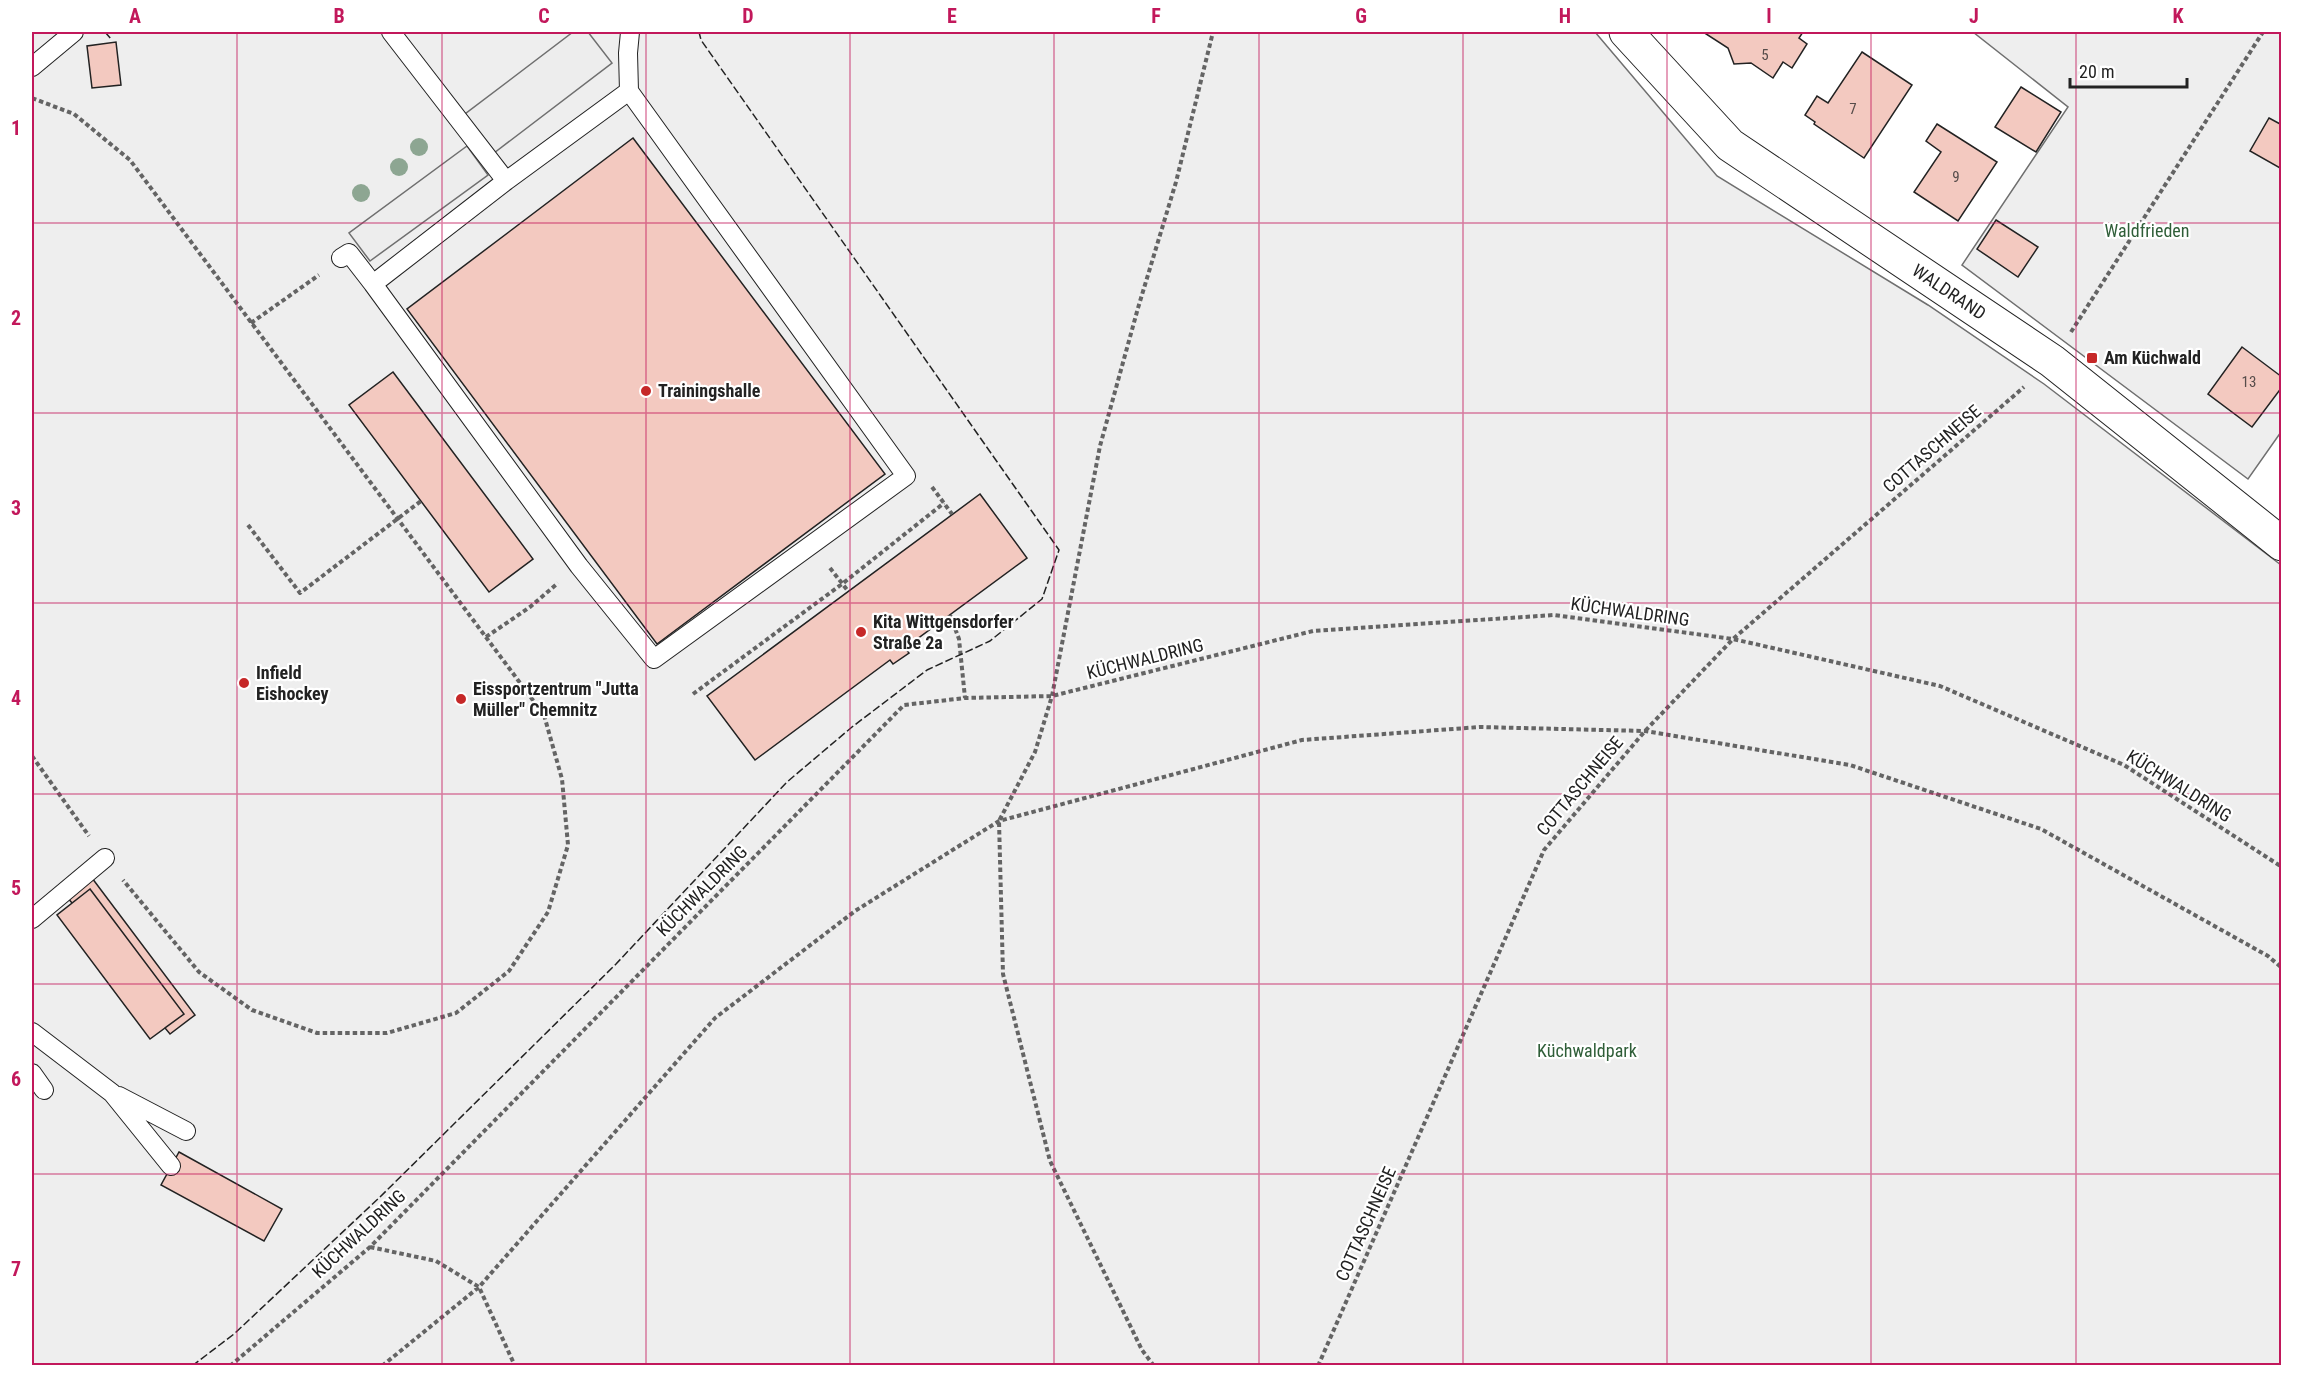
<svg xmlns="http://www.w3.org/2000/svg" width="2313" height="1397" viewBox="0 0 2313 1397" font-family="'Roboto Condensed',sans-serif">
	<rect width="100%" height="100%" fill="#fff"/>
	<path fill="#eee" stroke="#6f6f6f" stroke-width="1.5" d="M32,32H1595L1717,176L1928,305L2044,384L2281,565V1365H32Z
		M1973,32H2281V432L2248,479L1962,265L2068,107Z"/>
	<path fill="#ededed" stroke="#6f6f6f" stroke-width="1.5" d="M573,32H588L612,63L494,153L465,114Z
		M467,146L488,175L370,261L349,233Z"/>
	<path fill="#f3c9c0" stroke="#222" stroke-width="1.5" d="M1703,32H1803L1799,38L1807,44L1792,68L1783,62L1773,78L1751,63L1734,64L1728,48Z
		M116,42L121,85L92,88L87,46Z
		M1862,52L1912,85L1864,158L1814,124L1815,122L1805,115L1817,96L1828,103Z
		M2021,87L2061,112L2036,152L1995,127Z
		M2269,118L2282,125V164L2280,168L2250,151Z
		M1937,124L1997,162L1958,221L1914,192L1941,152L1926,141Z
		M633,138L885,474L657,644L407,309Z
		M1996,220L2038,247L2018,277L1977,249Z
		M2242,347L2282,377V387L2252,427L2208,394Z
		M393,372L533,559L489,592L349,405Z
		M980,494L1027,558L905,648L909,653L893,664L890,660L755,760L707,696Z
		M92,878L195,1015L170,1034L165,1028L184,1014L90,889L72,903L67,897Z
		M90,889L184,1014L150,1039L57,915Z
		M179,1152L282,1209L264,1241L161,1185Z"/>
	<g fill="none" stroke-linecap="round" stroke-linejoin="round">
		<defs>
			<path id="service" d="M391,32L506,181
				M32,67L74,32
				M341,258L349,253L373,284L506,181L629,91L628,53L630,32
				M373,284L579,566L654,659L906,476L629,91
				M32,919L105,858
				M32,1032L112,1093L171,1166
				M32,1073L44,1090
				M119,1096L186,1131"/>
			<path id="minor" d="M1626,32L1730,145L2052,361L2282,544"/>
		</defs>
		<use href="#service" stroke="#222" stroke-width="20"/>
		<use href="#minor" stroke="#222" stroke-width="35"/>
		<path stroke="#646464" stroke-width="4" stroke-dasharray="4.5 3" stroke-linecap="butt" d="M32,98L74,114L130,160L544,715L562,779L568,845L548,912L509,971L456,1013L387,1033H317L252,1010L199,972L123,880
			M251,323L319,275
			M2071,332L2263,32
			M932,487L952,514
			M248,525L300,593L421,501
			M830,568L848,591
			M950,615L959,639L965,698
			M486,637L530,607L558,583
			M693,694L842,584L944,503
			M32,756L89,836
			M370,1247L436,1261L479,1287L515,1366
			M230,1366L370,1247L904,705L965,698L1052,696L1313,631L1554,615L1733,639L1940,686L2124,765L2282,867
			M382,1366L479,1287L715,1018L855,911L999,821L1302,740L1480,727L1645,731L1850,765L2041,829L2268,956L2282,968
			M1154,1366L1142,1350L1050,1161L1003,974L999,821L1035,752L1052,696L1100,446L1138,308L1176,182L1213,32
			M1318,1366L1544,850L1645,731L1733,639L2024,387"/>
		<use href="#service" stroke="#fff" stroke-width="18"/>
		<use href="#minor" stroke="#fff" stroke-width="33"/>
		<path stroke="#222" stroke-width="1.5" stroke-dasharray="8 3" stroke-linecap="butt" d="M105,32L111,39
			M192,1366L234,1334L380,1197L616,964L787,782L852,727L927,670L990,641L1042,599L1059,550L701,40L699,32"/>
	</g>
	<g fill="#8da692">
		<circle cx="419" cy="147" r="9"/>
		<circle cx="399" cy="167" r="9"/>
		<circle cx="361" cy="193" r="9"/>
	</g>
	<path fill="none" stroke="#c2185b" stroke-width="1.5" stroke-opacity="0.55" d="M237,32V1366M442,32V1366M646,32V1366M850,32V1366M1054,32V1366M1259,32V1366M1463,32V1366M1667,32V1366M1871,32V1366M2076,32V1366M32,223H2282M32,413H2282M32,603H2282M32,794H2282M32,984H2282M32,1174H2282"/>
	<g fill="#c62828" stroke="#fff" stroke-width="2">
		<rect x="2086" y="352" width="12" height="12" rx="3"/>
		<circle cx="646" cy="391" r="6"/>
		<circle cx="861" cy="632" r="6"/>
		<circle cx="244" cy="683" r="6"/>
		<circle cx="461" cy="699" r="6"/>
	</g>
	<g text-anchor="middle" stroke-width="4.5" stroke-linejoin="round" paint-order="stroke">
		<g font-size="15" fill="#564c4a">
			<text x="1765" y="60">5</text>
			<text x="1853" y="114">7</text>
			<text x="1956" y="182">9</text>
			<text x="2249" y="387">13</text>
		</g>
		<g font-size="18" fill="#2f5e38" stroke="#fff">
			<text x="2147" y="237">Waldfrieden</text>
			<text x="1587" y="1057">Küchwaldpark</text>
		</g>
		<g font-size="18" fill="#222" stroke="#fff">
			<text transform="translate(1949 292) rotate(34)" y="6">WALDRAND</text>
			<text transform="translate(1932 449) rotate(-41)" y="6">COTTASCHNEISE</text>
			<text transform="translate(1630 612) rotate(8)" y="6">KÜCHWALDRING</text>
			<text transform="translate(1145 659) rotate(-14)" y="6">KÜCHWALDRING</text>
			<text transform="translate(1580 786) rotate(-50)" y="6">COTTASCHNEISE</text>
			<text transform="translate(2179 786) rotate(32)" y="6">KÜCHWALDRING</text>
			<text transform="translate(702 891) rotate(-45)" y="6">KÜCHWALDRING</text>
			<text transform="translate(1366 1224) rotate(-66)" y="6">COTTASCHNEISE</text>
			<text transform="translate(359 1234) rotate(-43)" y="6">KÜCHWALDRING</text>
		</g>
		<g font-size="18" font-weight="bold" fill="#222" stroke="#fff" text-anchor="start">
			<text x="2104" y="364">Am Küchwald</text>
			<text x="658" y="397">Trainingshalle</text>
			<text x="873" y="628">Kita Wittgensdorfer<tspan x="873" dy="21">Straße 2a</tspan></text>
			<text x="256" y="679">Infield<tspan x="256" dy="21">Eishockey</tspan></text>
			<text x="473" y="695">Eissportzentrum "Jutta<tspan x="473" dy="21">Müller" Chemnitz</tspan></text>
		</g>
	</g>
	<rect width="2313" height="1397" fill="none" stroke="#ffffff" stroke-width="66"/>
	<path d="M2070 78v9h117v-9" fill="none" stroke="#222222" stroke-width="3"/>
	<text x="2079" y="78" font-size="18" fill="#222222" stroke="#ffffff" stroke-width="4.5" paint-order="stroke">20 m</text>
	<rect x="33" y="33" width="2247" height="1331" fill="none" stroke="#c2185b" stroke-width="2"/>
	<g font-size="20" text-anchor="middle" font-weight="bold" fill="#c2185b">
		<text x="135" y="23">A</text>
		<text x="339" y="23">B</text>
		<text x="544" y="23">C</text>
		<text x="748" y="23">D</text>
		<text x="952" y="23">E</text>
		<text x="1156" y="23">F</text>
		<text x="1361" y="23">G</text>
		<text x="1565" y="23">H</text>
		<text x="1769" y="23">I</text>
		<text x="1974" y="23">J</text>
		<text x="2178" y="23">K</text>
		<text x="16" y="135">1</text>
		<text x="16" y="325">2</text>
		<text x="16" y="515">3</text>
		<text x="16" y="705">4</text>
		<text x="16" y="895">5</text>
		<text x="16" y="1086">6</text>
		<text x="16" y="1276">7</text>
	</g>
</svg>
